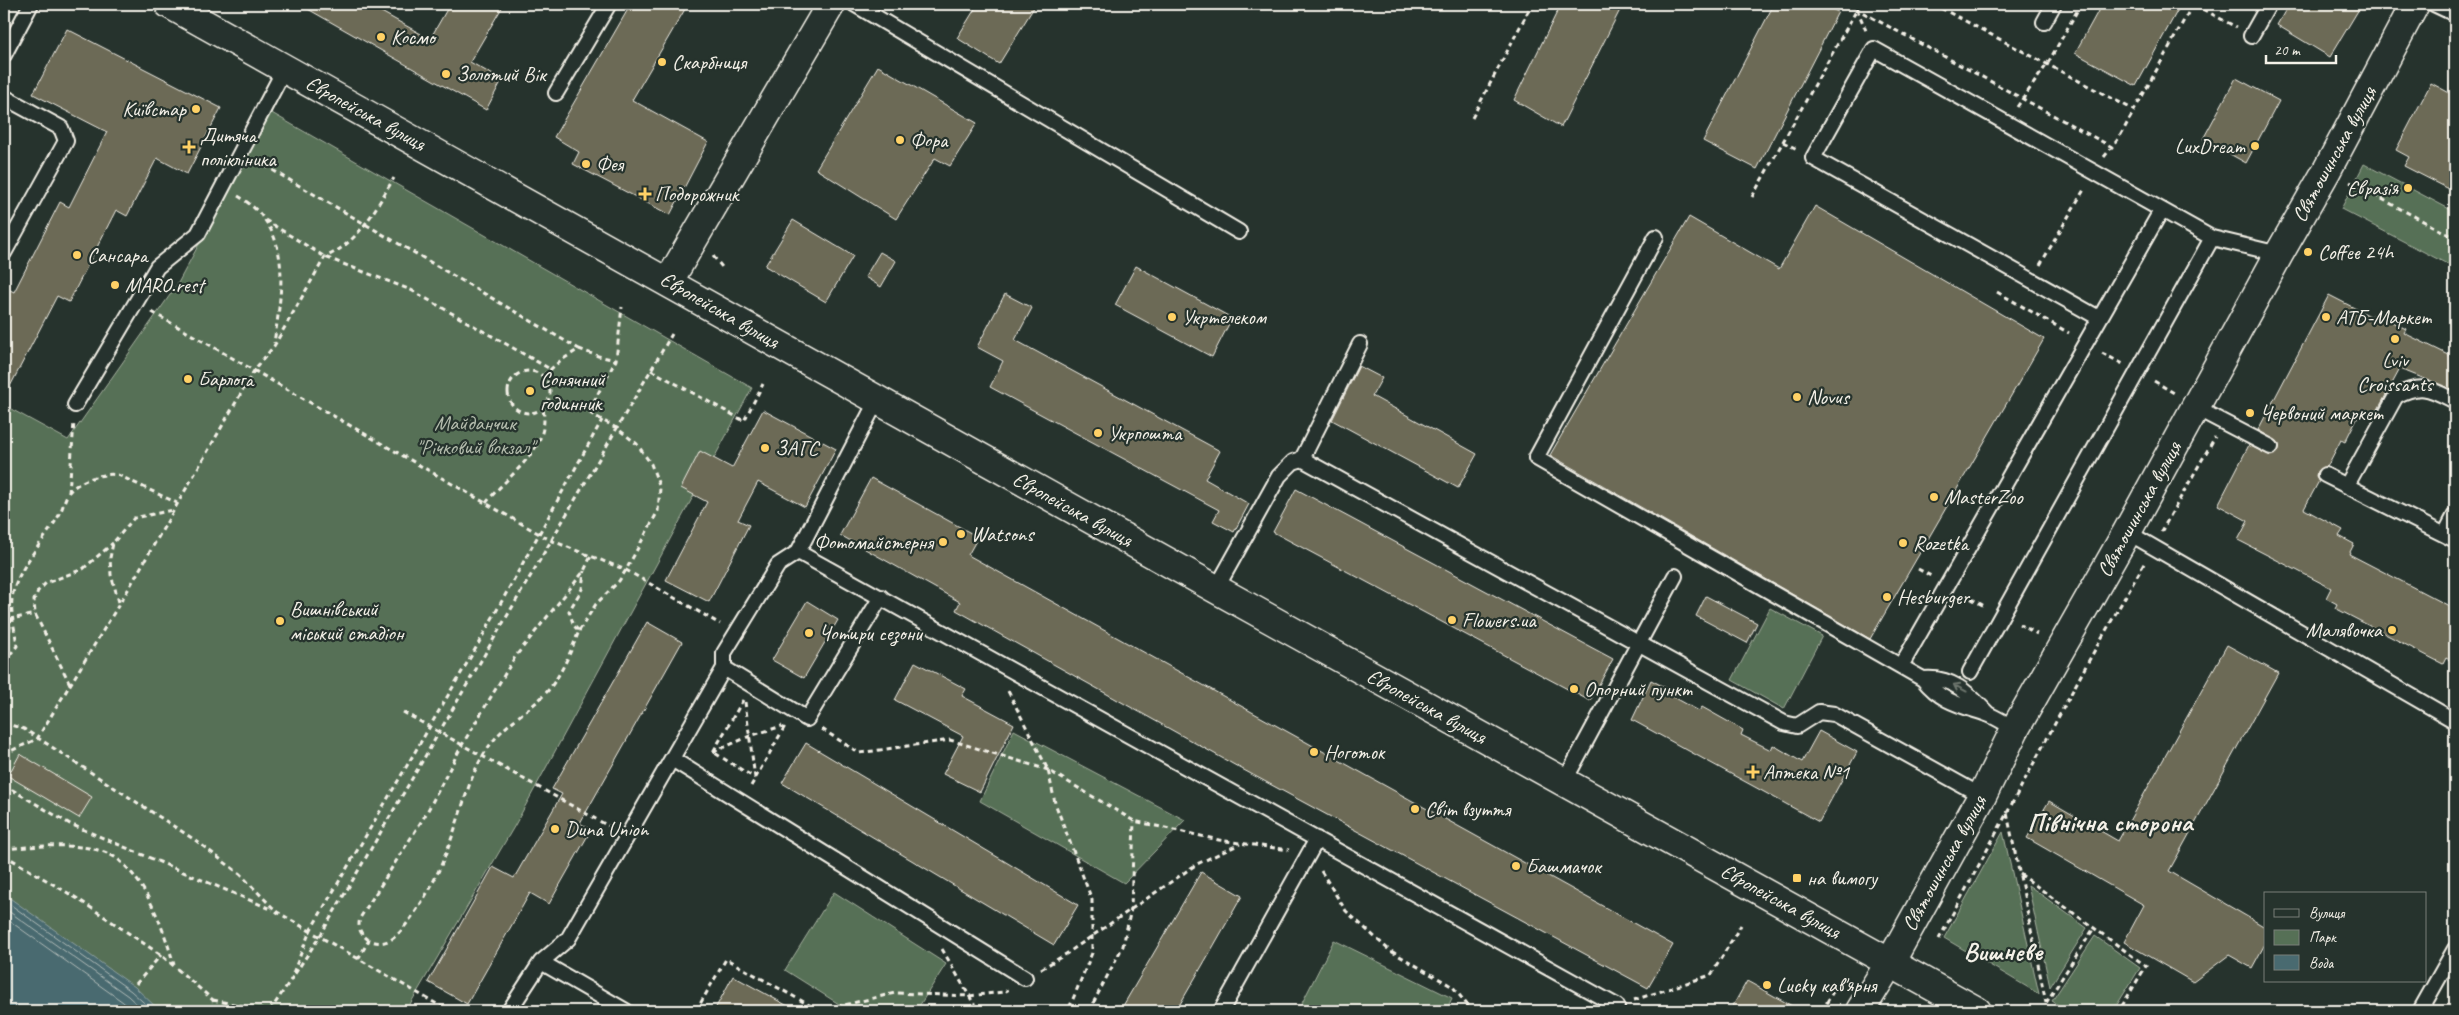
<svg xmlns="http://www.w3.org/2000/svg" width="2459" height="1015" viewBox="0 0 2459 1015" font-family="Caveat,sans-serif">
	<rect width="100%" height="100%" fill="#26332d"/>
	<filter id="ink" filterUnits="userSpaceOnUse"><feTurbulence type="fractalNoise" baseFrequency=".02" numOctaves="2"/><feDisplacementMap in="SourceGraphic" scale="10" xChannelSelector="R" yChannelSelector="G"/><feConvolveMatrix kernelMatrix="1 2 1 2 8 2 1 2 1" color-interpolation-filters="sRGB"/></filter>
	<g filter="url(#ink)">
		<path fill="#567056" stroke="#a5b09f" d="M270,112L752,388L515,825L406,1011H4V422L11,409L68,440L177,285Z
			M2364,164L2455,212V268L2341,209Z
			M1770,608L1822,636L1784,709L1732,680Z
			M1014,730L1185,820L1124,883L980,801Z
			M2003,832L2039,994L1944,938Z
			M2028,885L2087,928L2050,987Z
			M834,892L946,964L916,1011H850L785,970Z
			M2095,936L2140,968L2113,1011H2068L2052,1001Z
			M1334,940L1452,998L1446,1011H1313L1301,1005Z"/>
		<path fill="#496a70" stroke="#8da0a0" d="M4,894L135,987L160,1011H4Z"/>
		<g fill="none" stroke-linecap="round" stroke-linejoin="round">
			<path stroke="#b0bbb8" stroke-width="1" d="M4,900L131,991L153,1011
				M4,908L128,996L144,1011
				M4,917L123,1002L133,1011"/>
		</g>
		<path fill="#6c6a56" stroke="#f4f1e8" d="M299,4H367L430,39L450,4H504L470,62L502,80L486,110Z
			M631,4H688L632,100L708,142L670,215L573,164L579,152L554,137Z
			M978,4H1036L999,64L957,38Z
			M1561,4H1623L1561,127L1514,100Z
			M1774,4H1822L1838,12L1757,169L1703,141Z
			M2102,4H2181L2136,86L2075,53Z
			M2289,4H2362L2330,57L2277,25Z
			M67,29L221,108L187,174L157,158L127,216L116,210L69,302L57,296L4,398V287L14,292L60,202L69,207L107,132L33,94Z
			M878,66L977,123L950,166L935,158L896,219L816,169Z
			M2236,78L2279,101L2246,163L2203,139Z
			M2431,83L2455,96V192L2404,166L2409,157L2396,150Z
			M1815,206L2044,339L1870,639L1550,455L1689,217L1779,269Z
			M793,220L853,256L826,302L765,266Z
			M880,252L896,261L881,287L865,277Z
			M1136,266L1232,318L1212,357L1115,305Z
			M1005,294L1032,308L1015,340L1220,451L1205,479L1249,504L1234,532L1213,521L1219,510L990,387L1003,361L977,347Z
			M2329,295L2372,317L2374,313L2406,329L2404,333L2455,358V391L2400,369L2374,417L2361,410L2345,442L2341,440L2327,467L2317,471L2316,476L2319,481L2304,509L2343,530L2339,536L2354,544L2349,554L2455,609V663L2446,658L2443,664L2335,608L2337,604L2326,598L2331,588L2238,540L2248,521L2218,505L2249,445L2271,456L2278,451V442L2258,430Z
			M1359,366L1382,378L1372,396L1477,454L1458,488L1332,420Z
			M763,410L836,449L805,507L758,482L738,520L749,525L709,602L666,580L707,502L681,488L700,451L732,468Z
			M871,478L978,537L968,555L1673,945L1648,988L1240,768L956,610L960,602L840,535Z
			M1296,489L1613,659L1590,701L1273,532Z
			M1706,596L1757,623L1747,643L1696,616Z
			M807,601L838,620L804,678L772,660Z
			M647,622L682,642L580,823L591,830L549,904L530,893L467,1004L428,982L493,867L514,878L562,794L552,789Z
			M2227,645L2278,673L2169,871L2265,927V944L2252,968L2229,955L2193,982L2124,942L2144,905L2027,838L2049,801L2118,841Z
			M915,662L966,689L962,696L1014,724L980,792L943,774L963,736L895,700Z
			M1651,680L1672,691L1670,695L1699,711L1702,707L1743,730L1741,735L1771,750L1773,745L1802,762L1819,731L1857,752L1819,822L1632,720Z
			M806,743L1078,905L1054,945L782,783Z
			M20,754L92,797L79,818L8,776Z
			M1201,872L1242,896L1209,954L1176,1011H1120Z
			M733,976L797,1011H714Z
			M1747,981L1801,1011H1730Z"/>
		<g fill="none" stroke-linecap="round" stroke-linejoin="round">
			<defs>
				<path id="lane" d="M854,4L1239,232
					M2434,4L2455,14
					M2044,22L2054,4
					M2251,36L2269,4
					M4,55L31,4
					M556,93L609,4
					M4,97L61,128L66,141L4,253
					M1656,237L1536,458L1923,679C1941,702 1960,705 1987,714C1996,717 2006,724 2015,729
					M2099,318L1813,158L1874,49L2212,238L2279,254
					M75,405L157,267L198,234L285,68
					M2196,408L2271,447
					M1302,459L1360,344
					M2325,475L2455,540
					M2347,485L2396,396C2422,382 2431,389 2455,401
					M2127,532L2455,721
					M2445,534L2455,515
					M798,552L1617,1006L1613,1011
					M1216,589L1279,476L1293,462L1302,459L1784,723L1797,726L1819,712L1834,714L1982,796
					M1901,666L2161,211
					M724,668L807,719L881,597
					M1970,672L2212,238
					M1923,679C1953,676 1969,694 1988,714
					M672,759L1025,978
					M1564,782L1675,576
					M541,962L626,1011
					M509,1011L541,962L568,939L724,668V653L778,565L798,552L877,400
					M1221,1011L1317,839
					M2420,1011L2455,949"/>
				<path id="street" d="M669,281L831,4"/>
				<path id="secondary" d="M169,4L1216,589L1977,1011
					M1860,1011L1891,961L1982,796L2015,729L2127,532L2279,254L2327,170L2415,4"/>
			</defs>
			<use href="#lane" stroke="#f4f1e8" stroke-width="18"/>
			<use href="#street" stroke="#f4f1e8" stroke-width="31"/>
			<use href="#secondary" stroke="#f4f1e8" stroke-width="31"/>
			<path stroke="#f4f1e8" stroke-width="3" stroke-dasharray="5 4" stroke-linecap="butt" d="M1847,4L2112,147
				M1933,4L2134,110
				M1857,9L1867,33
				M2017,107L2048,63L2081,4
				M1472,118L1532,4
				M1783,142L1797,149
				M2104,157L2119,138L2193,4L2236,27
				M257,161L579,349
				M2350,182L2455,238
				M238,196C294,229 282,289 274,343
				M1752,197L1860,4
				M265,220L325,257L411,290L550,369
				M713,256L722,267
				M2040,265L2085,188
				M1997,292L2069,333
				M152,312L550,540L626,570L720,624
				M2102,353L2123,364
				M651,370L744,421L763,384
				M508 392a21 21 0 1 1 42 0a21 21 0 1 1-42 0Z
				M543,376L560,361L579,349L598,356L616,360
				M2154,381L2174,393
				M69,493L74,422
				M486,503C508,474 551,450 543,409
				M2161,532L2215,437
				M1918,569L1931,576
				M1963,594L1986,607
				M119,602L111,575L110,558L113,543L134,518L173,510
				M2019,624L2037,634
				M579,631L596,604L619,581L626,570L658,511L660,488L651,464L637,444L618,429L588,412L616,360L622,307
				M4,638L9,632L11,619L35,614
				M4,662L17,646C15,627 9,611 13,593C20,565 44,541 58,517C63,509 64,499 69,492C79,480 104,472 118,475L177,503
				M2088,662L2145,562
				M70,684L35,614L34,600L38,591L46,583L83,569L113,543
				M1008,691L1048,770L1055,803L1092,900V953L1068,1011
				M743,700L713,752L755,778
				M745,702L755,778
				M403,712L612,828
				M4,723L24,729L195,840L240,874L277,912L449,1011
				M822,729L859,753L950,740L1048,770L1134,821L1219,840L1289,850
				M713,752L750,736L782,726
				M4,754L37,739L129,588L255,369L274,346L325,257C360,242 375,209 394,178
				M4,785L70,824L273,910
				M751,786L785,726
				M2007,813L2088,662
				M4,849C29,847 55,844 80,847C93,848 110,852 120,861C148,885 164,930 174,965
				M4,855L78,899L161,955L213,1000L215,1011
				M1321,871L1346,911L1389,950L1453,987L1472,1011
				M2020,874L2146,966L2119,1011
				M1939,939L2007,813L2046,1003
				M369,940C361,935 357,928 360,918L426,814L462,745L515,657L584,571L591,556
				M942,949L978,1011
				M358,959L369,940C389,949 400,933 411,918C443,874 452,836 469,786C478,760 491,739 513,721C525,711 540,701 550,688C563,671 571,651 579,631L574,626L569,611L582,589L584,571
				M1041,969L1066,954L1197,864L1240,844
				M293,973L310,931L477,646L602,420
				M136,984L161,955
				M213,1000L269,1011
				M1634,1000L1711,975L1741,925
				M2046,1003L2094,928
				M270,1011L320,936L672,334
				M696,1011L726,959L820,1011
				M819,1011L895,993L969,996L1004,992L1008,990
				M1089,1011L1123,946L1131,909L1134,821
				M1822,1011L1839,981"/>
			<use href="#lane" stroke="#26332d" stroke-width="14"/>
			<use href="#street" stroke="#26332d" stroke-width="28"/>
			<use href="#secondary" stroke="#26332d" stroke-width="28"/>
		</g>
		<defs><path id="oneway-shaft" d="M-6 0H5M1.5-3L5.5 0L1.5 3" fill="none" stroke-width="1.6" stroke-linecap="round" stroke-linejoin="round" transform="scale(1.25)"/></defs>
		<use stroke="#6e766e" href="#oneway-shaft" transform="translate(1960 688) rotate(-152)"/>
	</g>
	<g fill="#ffd166" stroke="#26332d" stroke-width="2">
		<circle cx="381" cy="37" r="5"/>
		<circle cx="662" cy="62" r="5"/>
		<circle cx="446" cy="74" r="5"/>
		<circle cx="196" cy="109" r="5"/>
		<circle cx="900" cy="140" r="5"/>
		<circle cx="2255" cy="146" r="5"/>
		<path d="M186.5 139.5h5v5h5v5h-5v5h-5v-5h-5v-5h5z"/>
		<circle cx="586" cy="164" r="5"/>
		<circle cx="2408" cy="188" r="5"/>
		<path d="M642.5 186.5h5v5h5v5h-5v5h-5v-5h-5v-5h5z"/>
		<circle cx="2308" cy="252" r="5"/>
		<circle cx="77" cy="255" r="5"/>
		<circle cx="115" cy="285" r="5"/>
		<circle cx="1172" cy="317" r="5"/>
		<circle cx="2326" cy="317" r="5"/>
		<circle cx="2395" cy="339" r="5"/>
		<circle cx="188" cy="379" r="5"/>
		<circle cx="530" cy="391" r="5"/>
		<circle cx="1797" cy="397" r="5"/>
		<circle cx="2250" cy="413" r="5"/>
		<circle cx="1098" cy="433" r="5"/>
		<circle cx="765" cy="448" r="5"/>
		<circle cx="1934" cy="497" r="5"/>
		<circle cx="961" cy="534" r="5"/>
		<circle cx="943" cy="542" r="5"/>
		<circle cx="1903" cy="543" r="5"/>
		<circle cx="1887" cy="597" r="5"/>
		<circle cx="1452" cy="620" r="5"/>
		<circle cx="280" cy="621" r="5"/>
		<circle cx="2392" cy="630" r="5"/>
		<circle cx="809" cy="633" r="5"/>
		<circle cx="1574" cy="689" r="5"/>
		<circle cx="1314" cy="752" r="5"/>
		<path d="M1750.5 764.5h5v5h5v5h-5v5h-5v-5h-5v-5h5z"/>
		<circle cx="1415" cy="809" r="5"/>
		<circle cx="555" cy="829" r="5"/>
		<circle cx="1516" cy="866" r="5"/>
		<rect x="1792" y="873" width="10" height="10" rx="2.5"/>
		<circle cx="1767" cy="985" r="5"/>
	</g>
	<g text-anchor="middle" stroke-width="4.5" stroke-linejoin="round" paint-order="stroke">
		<g font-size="21" fill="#f4f1e8" stroke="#26332d" text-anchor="start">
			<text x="391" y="44">Космо</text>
			<text x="672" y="69">Скарбниця</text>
			<text x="456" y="81">Золотий Вік</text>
			<text x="186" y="116" text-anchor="end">Київстар</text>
			<text x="200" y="142">Дитяча<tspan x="200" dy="24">полікліника</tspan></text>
			<text x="910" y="147">Фора</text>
			<text x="2245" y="153" text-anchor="end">LuxDream</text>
			<text x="596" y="171">Фея</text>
			<text x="2398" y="195" text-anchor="end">Євразія</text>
			<text x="655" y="201">Подорожник</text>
			<text x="2318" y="259">Coffee 24h</text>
			<text x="87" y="262">Сансара</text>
			<text x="125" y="292">MARO.rest</text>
			<text x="1182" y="324">Укртелеком</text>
			<text x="2336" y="324">АТБ-Маркет</text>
			<text x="2395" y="367" text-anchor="middle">Lviv<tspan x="2395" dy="24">Croissants</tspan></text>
			<text x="198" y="386">Барлога</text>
			<text x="540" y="386">Сонячний<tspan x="540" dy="24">годинник</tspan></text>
			<text x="1807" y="404">Novus</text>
			<text x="2260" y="420">Червоний маркет</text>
			<text x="1108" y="440">Укрпошта</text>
			<text x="775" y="455">ЗАГС</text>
			<text x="1944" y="504">MasterZoo</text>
			<text x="971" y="541">Watsons</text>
			<text x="933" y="549" text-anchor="end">Фотомайстерня</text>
			<text x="1913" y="550">Rozetka</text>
			<text x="1897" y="604">Hesburger</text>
			<text x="290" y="616">Вишнівський<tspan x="290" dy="24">міський стадіон</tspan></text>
			<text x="1462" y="627">Flowers.ua</text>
			<text x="2382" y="637" text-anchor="end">Малявочка</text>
			<text x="819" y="640">Чотири сезони</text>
			<text x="1584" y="696">Опорний пункт</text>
			<text x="1324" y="759">Ноготок</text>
			<text x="1763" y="779">Аптека №1</text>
			<text x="1425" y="816">Світ взуття</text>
			<text x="565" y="836">Duna Union</text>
			<text x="1526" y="873">Башмачок</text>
			<text x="1807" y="885">на вимогу</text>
			<text x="1777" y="992">Lucky кав'ярня</text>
		</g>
		<g font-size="21" fill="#f4f1e8" stroke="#26332d">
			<text transform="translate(366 113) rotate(29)" y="7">Європейська вулиця</text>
			<text transform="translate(2334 154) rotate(-61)" y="7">Святошинська вулиця</text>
			<text transform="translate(720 310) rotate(30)" y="7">Європейська вулиця</text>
			<text transform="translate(1073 509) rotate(29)" y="7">Європейська вулиця</text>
			<text transform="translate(2139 509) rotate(-61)" y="7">Святошинська вулиця</text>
			<text transform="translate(1427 706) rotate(29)" y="7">Європейська вулиця</text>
			<text transform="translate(1944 863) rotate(-61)" y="7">Святошинська вулиця</text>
			<text transform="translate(1781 901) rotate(29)" y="7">Європейська вулиця</text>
		</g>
		<g font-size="21" fill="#b5bdae" stroke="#26332d">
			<text x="475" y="430">Майданчик<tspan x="475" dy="24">"Річковий вокзал"</tspan></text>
		</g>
		<g font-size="26" font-weight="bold" fill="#f4f1e8" stroke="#26332d">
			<text x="2110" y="831">Північна сторона</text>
			<text x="2003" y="960">Вишневе</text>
		</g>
	</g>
	<rect width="2459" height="1015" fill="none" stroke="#26332d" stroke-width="20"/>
	<rect x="10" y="10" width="2439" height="995" fill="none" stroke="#f4f1e8" stroke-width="2" filter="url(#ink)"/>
	<rect x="2264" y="892" width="162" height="90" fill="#26332d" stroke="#787f78"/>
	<rect x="2274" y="909" width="25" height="8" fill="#26332d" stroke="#787f78"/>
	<text x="2309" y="918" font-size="15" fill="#f4f1e8">Вулиця</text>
	<rect x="2274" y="930" width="25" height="15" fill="#567056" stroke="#787f78"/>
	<text x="2309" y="942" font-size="15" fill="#f4f1e8">Парк</text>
	<rect x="2274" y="955" width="25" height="15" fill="#496a70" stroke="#787f78"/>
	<text x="2309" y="968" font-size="15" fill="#f4f1e8">Вода</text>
	<path d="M2266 55v8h70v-8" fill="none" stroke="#f4f1e8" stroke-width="2.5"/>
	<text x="2274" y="55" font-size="15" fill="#f4f1e8" stroke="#26332d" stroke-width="4" paint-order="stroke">20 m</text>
</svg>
